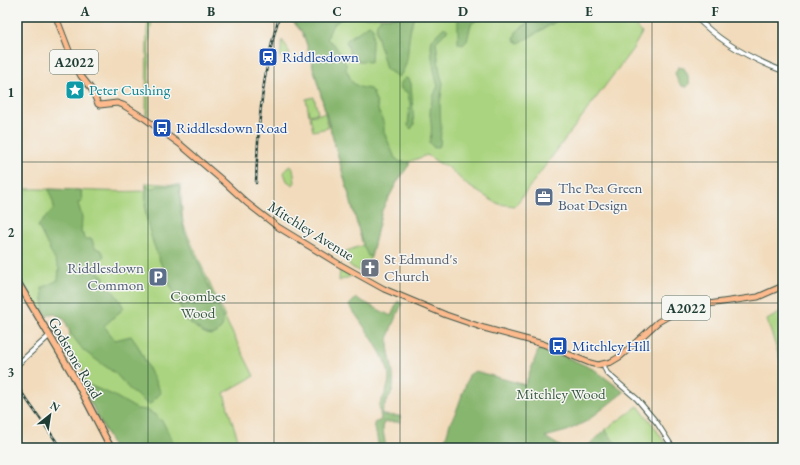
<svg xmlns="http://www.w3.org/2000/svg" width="800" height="465" viewBox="0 0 800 465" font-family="'EB Garamond',serif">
	<rect width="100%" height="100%" fill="#f6f6f2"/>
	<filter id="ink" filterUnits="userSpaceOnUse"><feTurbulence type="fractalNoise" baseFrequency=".025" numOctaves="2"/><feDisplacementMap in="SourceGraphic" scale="8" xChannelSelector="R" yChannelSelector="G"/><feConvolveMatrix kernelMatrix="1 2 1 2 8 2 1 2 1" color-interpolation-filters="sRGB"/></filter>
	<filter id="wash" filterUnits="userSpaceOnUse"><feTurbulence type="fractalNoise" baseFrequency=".012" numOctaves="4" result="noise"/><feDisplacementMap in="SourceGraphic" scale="16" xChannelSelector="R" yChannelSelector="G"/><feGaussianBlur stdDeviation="0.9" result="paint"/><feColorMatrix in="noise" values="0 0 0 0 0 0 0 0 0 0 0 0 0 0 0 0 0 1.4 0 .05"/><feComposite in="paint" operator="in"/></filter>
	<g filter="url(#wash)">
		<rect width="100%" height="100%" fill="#f2dbbc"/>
		<path fill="#aad47f" stroke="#64885a" d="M149,17H152L149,44V114L147,115H146L147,30Z
			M289,17H629L642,33L632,50L515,206L499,204L493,201L467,185L447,166L439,163L427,155L409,162V165L397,182L382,210L371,257L362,273L350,266L344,252L363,245L306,42L302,32Z
			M282,40L287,47L290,55L280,57Z
			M314,97L318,113L309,115L306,99Z
			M325,113L328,128L313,131L310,116Z
			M290,166L293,168L295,182L293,185L287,181L284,173L287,168Z
			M146,183L180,185L183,222L186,231L228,324L254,376L224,393L229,412L241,448H114L78,378L85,379L81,365L62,342C71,337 72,328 73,319L45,311L40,314L17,275V189C60,188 103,193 146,191Z
			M340,267L352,274V276L339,281Z
			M779,313H783V368L767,320Z
			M638,406L654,426L668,448H619L605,430Z"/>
		<path fill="#87b66e" stroke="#537a51" d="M289,17H343L332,26L327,39L335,45L346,64V69L352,82L359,87L370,89L373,93L377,104L378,110L384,124V132L395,158L400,162H409V165L397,182L382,210L371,257L368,256L363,245L306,42L302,32Z
			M382,17H414C412,22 411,28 410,33C407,48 410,64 399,77L386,69L376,31L377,23Z
			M458,17H481L471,24L467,41L463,45L458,43Z
			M535,17H564L519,43L514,40L516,32Z
			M369,25L373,28L371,62L358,61L355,56L350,53L346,42L348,39Z
			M443,28H446L448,30L436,42L440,74L443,83L440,104L441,130L440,146L434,148L429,142C433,132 431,124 430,114C430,104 434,94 438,86C435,77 429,48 432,40C434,36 440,32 443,28Z
			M678,67L684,68C687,74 693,82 687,87C679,88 677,79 675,73Z
			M405,78L409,79L411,83L414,125L411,129L408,126L410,103L407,92L401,89L400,84Z
			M146,185L151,189L158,186H179L181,213L184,231L223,318C223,323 223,326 220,330C209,343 197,326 187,321C172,288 153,253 146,216C144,206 146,195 146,185Z
			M49,189L81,190L82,202L78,203L82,217L81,233L83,234L84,239H92L94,247L102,251L104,256L96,264H89L103,276L107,285L117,296L124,308L104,326L115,340L131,336L138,346L161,393L149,405L131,391L116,374L84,351L70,333L65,320L53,313L47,316L44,312L42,288L58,280L59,268L38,226L54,208C54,200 49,195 49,189Z
			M356,298L391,316L398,301L402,304C397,316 388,330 388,344C389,358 395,373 393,387C391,398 382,404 382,415L400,416V422H384L383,430L386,448H379L374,423L381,420L379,405C384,397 389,387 389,377C389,359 359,320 349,305Z
			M539,348L571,359L595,370L624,392L587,421L567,431L545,437L563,448H482L477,442L469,448H437L442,446L445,441L450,423L456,412L469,375L475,371L525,385Z
			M78,378L91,386L113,395L137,409L147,410L157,416L163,422L176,448H114Z
			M605,430L619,448H586L587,447Z"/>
	</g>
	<g filter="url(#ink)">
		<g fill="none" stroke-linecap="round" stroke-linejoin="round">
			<defs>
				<path id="minor" d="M696,17C719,41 751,59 783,71
					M17,365L49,336
					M604,365L605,369L607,373L637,399L657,423L673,448"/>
				<path id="major" d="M56,17L73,61L81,76L92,90L98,104L100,105L117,103L123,105L144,118L181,145L222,180L247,203L278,227L337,263L384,289L446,315L484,328L543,344L590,363L598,365L611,362L621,356L658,322L674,313L687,307L758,297L783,286"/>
				<path id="highway" d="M17,281L73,375L111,448"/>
			</defs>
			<use href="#minor" stroke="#3f5548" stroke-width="6"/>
			<use href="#major" stroke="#3f5548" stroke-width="7"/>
			<use href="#highway" stroke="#3f5548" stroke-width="8"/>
			<use href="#minor" stroke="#fff" stroke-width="4"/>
			<use href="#major" stroke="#fcba8d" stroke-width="5"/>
			<use href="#highway" stroke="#fcba8d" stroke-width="5.5"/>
			<defs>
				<path id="rail" d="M256,183C258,126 262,72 279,17
					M17,386L61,448"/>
			</defs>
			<use href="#rail" stroke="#1f3d34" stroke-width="2.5"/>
			<use href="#rail" stroke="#f6f6f2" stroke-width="1" stroke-dasharray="3" stroke-linecap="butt"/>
		</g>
	</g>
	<path fill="none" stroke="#1f3d34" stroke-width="1" stroke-opacity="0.55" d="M148,17V448M274,17V448M400,17V448M526,17V448M652,17V448M17,162H783M17,303H783"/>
	<defs>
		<symbol id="station-square" viewBox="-11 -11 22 22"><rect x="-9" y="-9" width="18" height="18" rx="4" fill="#1a4fb4" stroke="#f6f6f2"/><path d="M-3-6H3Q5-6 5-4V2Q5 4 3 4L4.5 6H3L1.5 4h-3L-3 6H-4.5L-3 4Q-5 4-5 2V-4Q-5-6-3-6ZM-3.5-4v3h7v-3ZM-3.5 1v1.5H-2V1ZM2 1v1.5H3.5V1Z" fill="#fff"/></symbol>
		<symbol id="sight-square" viewBox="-11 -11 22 22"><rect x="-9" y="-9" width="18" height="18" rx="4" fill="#0f9aa8" stroke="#f6f6f2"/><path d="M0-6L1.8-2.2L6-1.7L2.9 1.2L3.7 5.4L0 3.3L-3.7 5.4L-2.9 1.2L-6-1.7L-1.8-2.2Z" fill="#fff"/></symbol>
		<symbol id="bus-square" viewBox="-11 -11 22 22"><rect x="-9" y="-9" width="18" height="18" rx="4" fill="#1a4fb4" stroke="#f6f6f2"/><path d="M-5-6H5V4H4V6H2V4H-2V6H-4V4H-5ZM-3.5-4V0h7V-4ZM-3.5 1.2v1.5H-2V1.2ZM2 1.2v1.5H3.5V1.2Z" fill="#fff"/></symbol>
		<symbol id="office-square" viewBox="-11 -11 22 22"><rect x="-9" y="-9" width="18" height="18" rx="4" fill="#5c6f8a" stroke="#f6f6f2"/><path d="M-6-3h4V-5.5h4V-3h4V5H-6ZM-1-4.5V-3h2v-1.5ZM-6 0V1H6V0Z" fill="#fff"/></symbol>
		<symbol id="church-square" viewBox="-11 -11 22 22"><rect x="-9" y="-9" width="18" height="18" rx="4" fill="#6b7280" stroke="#f6f6f2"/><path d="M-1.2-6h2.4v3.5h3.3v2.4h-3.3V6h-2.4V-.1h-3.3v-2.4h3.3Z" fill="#fff"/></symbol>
		<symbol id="parking-square" viewBox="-11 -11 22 22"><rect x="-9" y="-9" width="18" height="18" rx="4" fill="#5c6f8a" stroke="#f6f6f2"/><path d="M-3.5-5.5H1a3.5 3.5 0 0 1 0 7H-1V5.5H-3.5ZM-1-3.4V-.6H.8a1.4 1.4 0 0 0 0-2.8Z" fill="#fff"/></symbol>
	</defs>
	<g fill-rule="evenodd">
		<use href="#station-square" x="257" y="46" width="22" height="22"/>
		<use href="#sight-square" x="64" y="79" width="22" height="22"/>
		<use href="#bus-square" x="151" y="117" width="22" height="22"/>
		<use href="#office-square" x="533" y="186" width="22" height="22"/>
		<use href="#church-square" x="359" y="257" width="22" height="22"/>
		<use href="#parking-square" x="147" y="266" width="22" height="22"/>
		<use href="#bus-square" x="547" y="335" width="22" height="22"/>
	</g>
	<g text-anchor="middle" stroke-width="3" stroke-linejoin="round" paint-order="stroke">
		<g fill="#f6f6f2" stroke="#60746d" stroke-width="1">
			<rect x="50" y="50" width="48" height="24" rx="3"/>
			<rect x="662" y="296" width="48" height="24" rx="3"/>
		</g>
		<g font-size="14" font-weight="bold" fill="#1f3d34">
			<text x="74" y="67">A2022</text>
			<text x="686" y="313">A2022</text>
		</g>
		<g font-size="15" fill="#164399" stroke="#f6f6f2" text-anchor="start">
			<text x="282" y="62">Riddlesdown</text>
			<text x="176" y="133">Riddlesdown Road</text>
			<text x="572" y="351">Mitchley Hill</text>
		</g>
		<g font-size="15" fill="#0d838f" stroke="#f6f6f2" text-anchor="start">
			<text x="89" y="95">Peter Cushing</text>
		</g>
		<g font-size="15" fill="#4e5e75" stroke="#f6f6f2" text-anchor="start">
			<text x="558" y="193">The Pea Green<tspan x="558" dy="17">Boat Design</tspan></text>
			<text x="144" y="273" text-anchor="end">Riddlesdown<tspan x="144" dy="17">Common</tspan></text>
		</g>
		<g font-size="15" fill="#1f3d34" stroke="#f6f6f2">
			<text transform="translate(311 231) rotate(32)" y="5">Mitchley Avenue</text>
			<text transform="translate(75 358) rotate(60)" y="5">Godstone Road</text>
		</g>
		<g font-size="15" fill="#5b616d" stroke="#f6f6f2" text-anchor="start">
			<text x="384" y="264">St Edmund's<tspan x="384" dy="17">Church</tspan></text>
		</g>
		<g font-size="15" fill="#3b5b43" stroke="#f6f6f2">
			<text x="198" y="301">Coombes<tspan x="198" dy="17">Wood</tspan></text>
			<text x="561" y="399">Mitchley Wood</text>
		</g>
	</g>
	<rect width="800" height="465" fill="none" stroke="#f6f6f2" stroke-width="44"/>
	<g transform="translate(50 415) rotate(30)" stroke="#f6f6f2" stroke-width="3" paint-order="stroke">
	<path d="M0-3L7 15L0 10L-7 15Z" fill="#1f3d34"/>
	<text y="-6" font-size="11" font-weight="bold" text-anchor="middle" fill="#1f3d34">N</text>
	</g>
	<rect x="22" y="22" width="756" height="421" fill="none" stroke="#1f3d34" stroke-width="1.5"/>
	<g font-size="13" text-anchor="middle" font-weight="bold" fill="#1f3d34">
		<text x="85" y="16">A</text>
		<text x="211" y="16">B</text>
		<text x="337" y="16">C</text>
		<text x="463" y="16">D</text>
		<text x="589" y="16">E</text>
		<text x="715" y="16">F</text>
		<text x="11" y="97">1</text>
		<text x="11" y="237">2</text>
		<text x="11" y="377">3</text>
	</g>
</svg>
